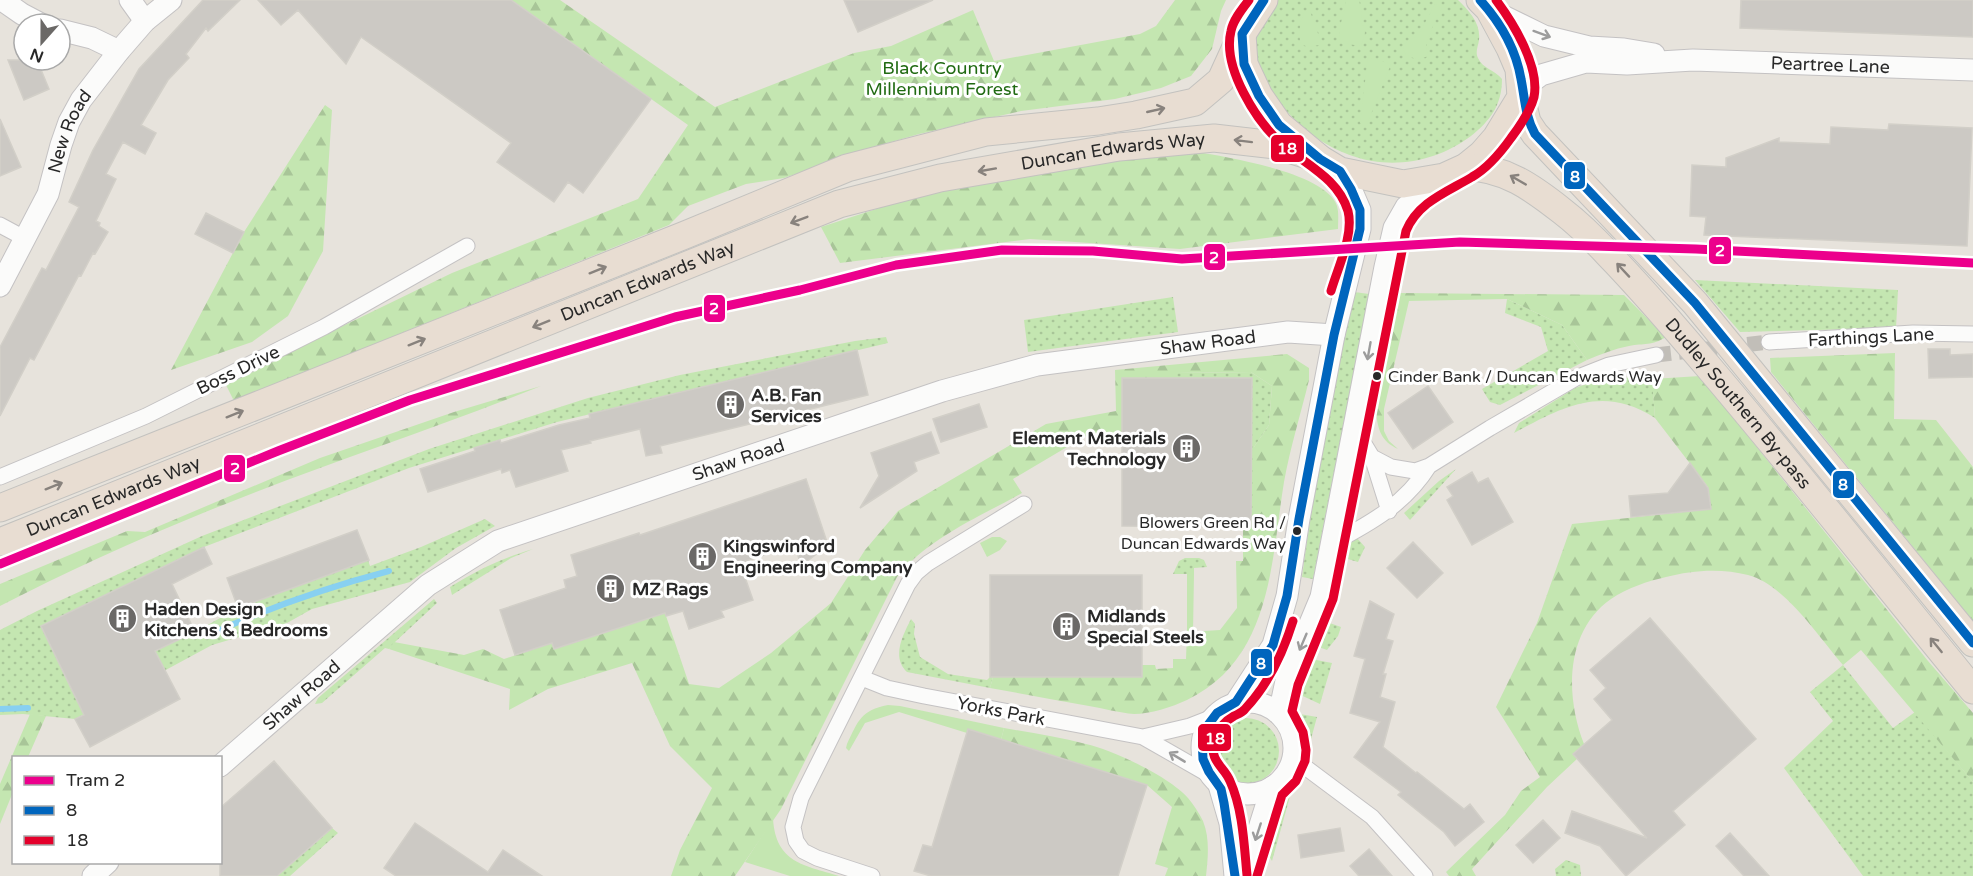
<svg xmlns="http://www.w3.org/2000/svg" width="1973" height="876" viewBox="0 0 1973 876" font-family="'Varela Round',sans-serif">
	<defs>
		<pattern id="grass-dots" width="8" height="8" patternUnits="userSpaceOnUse" patternTransform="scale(1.5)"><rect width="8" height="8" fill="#c4e6b1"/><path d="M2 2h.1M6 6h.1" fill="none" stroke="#a8c598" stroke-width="1.8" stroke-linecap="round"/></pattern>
		<pattern id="forest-firs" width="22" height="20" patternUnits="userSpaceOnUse" patternTransform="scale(1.5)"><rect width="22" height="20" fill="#c4e6b1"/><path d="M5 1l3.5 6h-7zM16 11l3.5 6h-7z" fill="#a8c598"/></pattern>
	</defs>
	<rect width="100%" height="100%" fill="#e7e3dc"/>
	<path fill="url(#grass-dots)" d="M1278,0H1458C1469,11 1481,23 1479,40C1478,47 1475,52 1478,58C1483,69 1495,70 1502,79C1502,105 1490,121 1471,136C1443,157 1407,167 1372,161C1324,153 1279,115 1261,70C1257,61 1254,53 1255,43C1257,28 1268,11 1278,0Z
		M1695,280L1898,290L1896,328L1740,332Z
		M1354,292L1369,294L1313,579L1302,577C1314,481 1335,386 1354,292Z
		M1173,297L1178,332L1028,352L1024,320Z
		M1507,299L1562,325L1587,360L1500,405L1490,402L1482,389L1548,351L1541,327L1505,313Z
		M886,337L888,343L557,422L409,468L204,547L41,626L72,691L195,632L238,608L368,560L370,566L421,547L485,519L495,526L456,548L410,582L312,609L287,623L212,645L75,719L23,714L0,715V630L37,611L202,536L429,449L588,398L680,375L855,341Z
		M1251,372L1272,386L1269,425L1254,447V529H1243V527L1251,526L1252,379L1176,378V373Z
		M1652,375L1655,418C1603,384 1562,407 1514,433L1519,423L1575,388L1595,381Z
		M1456,469L1410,520L1404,513L1439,481Z
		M1357,538L1365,547L1358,562L1341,557L1347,543Z
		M533,549L511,558L452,595L450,587C479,569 500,559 533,549Z
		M1185,558H1199L1204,560L1207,567L1194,568V574H1173L1179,561Z
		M434,599L437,603L395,642L389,649L385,648L322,703L315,704L318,698Z
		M911,619L915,624L914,634L920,657L948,674L987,680L990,677H993L990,688L907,672C891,657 903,635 911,619Z
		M1324,621L1341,627L1338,636L1327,650L1313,645Z
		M1306,658L1332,663L1320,704L1294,692L1296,680Z
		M1843,665L1893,728L1915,712L1973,782V876H1863L1784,768L1833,721L1810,692Z
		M1294,713L1317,717L1308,750L1301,738Z
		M1213 751a33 33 0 1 1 66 0a33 33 0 1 1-66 0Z
		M1294,782L1272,861L1262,844L1274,810Z
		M332,828L338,833L290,876H277Z
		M1566,860L1580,865L1581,876H1556L1555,869Z"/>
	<path fill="url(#forest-firs)" d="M511,0H560L715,107L854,53L891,46L973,10L994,61L1140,34L1156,26L1175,0H1226L1221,11L1212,49L1191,76L1161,88L1115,99L1021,111L919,134L867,149L784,178L746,184L688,206L669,225L234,401L225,383L452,273L638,199L688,125Z
		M325,105L332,110L323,251L288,316L252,342L171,370L244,232Z
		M1197,152C1227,157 1327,173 1337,206C1339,213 1338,222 1338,229L1180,249L1030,239L840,263L821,227L916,196L1045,169Z
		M1400,293L1624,295L1666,337C1652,346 1644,343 1629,346C1614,349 1601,354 1587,360L1562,325L1507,299L1409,301L1384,409V431L1389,441L1398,449C1381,441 1378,430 1376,412Z
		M1895,353L1894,419L1936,420L1973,467V621L1771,372L1770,358Z
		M1287,354L1309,368V380C1301,413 1290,448 1284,482C1271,562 1272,659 1187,700C1172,707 1150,714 1134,714C1119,713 1103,708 1089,706C1056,700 1023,694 990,688L993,677H1142V665H1155L1156,669L1173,668V659H1186L1187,632L1220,630L1237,608L1236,561H1243V529L1254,528V447L1269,425L1272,386L1251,372L1176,373V378H1123L1122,433L1089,434L1013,479L1022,493C979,517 928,538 897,577L781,809L735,876H671L680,850L712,788L670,746L632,663L548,689L509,710L510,689L389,649L394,642L464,655L483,649L504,659L552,643L554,649L665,613L689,684L719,688L771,653L831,603L865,550L898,511L1046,424L1116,411L1115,370Z
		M1700,376L1928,661L1973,713V782L1861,650L1843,665C1818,636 1784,584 1748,575C1722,568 1692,570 1666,577C1648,581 1627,588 1611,599C1565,631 1565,696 1584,744L1574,754L1578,758L1547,787L1472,869L1476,876H1449L1446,872L1505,815L1521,791L1540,777L1496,707L1537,623L1572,524L1711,509L1708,487L1655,418L1652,379Z
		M541,386C429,431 315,467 203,513C134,541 66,572 0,606V584L127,531L145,532L320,458L454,412Z
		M30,714L46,716L28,757L14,758L13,792L0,824V784Z
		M1004,728C1032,733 1059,737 1086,744C1113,750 1170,777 1188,798C1194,805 1199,813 1203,821C1210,838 1208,858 1206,876H1165L1168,868L1155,864L1172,807L1147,785L1001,740Z"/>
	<path fill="#c4e6b1" d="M1346,0H1359L1362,14L1360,23L1364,26L1365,33L1361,46L1341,43C1335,35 1345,13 1346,0Z
		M1435,4L1442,9L1435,20L1426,45L1428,56L1418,60L1406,55L1403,49L1404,44L1419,34Z
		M1305,11H1310L1321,42L1319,45L1308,47L1301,44C1298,35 1300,19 1305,11Z
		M1368,57L1391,64L1367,124L1360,123Z
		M992,537H1000L1007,541L1000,550L987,557L980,543Z
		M1187,574H1194L1193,632H1187Z
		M888,705L900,706L1004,728L1001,740L967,733L899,712L865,723L849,751L846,748L847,744C858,721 861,710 888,705Z
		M773,819C776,863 804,865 839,876H790L745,862Z"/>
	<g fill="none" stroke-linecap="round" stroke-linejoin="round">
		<path stroke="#88d0f1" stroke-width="6" d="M211,634C268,608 328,587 389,571
			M0,709L28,708"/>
	</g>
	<path fill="#ccc9c4" stroke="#d2cfc8" stroke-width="1.5" d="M203,0H240L208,31L206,28L186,54L189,58L168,80L141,125L156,133L145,154L123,142L106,174L116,179L96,221L100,223L99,226L108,232L95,254L93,253L81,276L79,275L34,360L30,358L0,416V347L42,268L46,270L79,207L69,202L93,150L139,69Z
		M258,0H511L651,99L583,193L568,182L554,202L497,162L511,143L361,37L346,64L298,10L281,25Z
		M844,0H933L858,32Z
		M1741,0H1973V37L1740,28Z
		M8,60H37L49,89L24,100Z
		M0,119L21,167L0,176Z
		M1889,124L1972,128L1967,246L1704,235L1706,217L1690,216L1692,165L1726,167V158L1779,138V142L1830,144L1831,127L1888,130Z
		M206,213L244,232L233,253L195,234Z
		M1928,349H1950V355L1973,354V377L1929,378Z
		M857,350L868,395L660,446L662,453L646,456L640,429L590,441L591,443L561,450L568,471L516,487L510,470L502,473L501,469L428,492L420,469L475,451L474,448L500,440L501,443L559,425L590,418L589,414Z
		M1122,378H1252L1251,527L1122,526Z
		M1428,386L1453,422L1413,449L1388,413Z
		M979,404L987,427L941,442L933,419Z
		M931,432L939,453L914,462L917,471L860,508L879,476L871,453Z
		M1690,463L1708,488L1711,509L1631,517L1629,496L1668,493Z
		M1472,472L1478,483L1488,478L1513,522L1472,545L1447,500L1453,496L1447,487Z
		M806,479L828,545L801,566L795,545L740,563L753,600L721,611L724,617L689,629L683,611L666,616L665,613L554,649L552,643L515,655L500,610L566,588L564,580L577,576L571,555L639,533L640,535Z
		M357,530L369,560L238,608L227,578Z
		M1413,542L1443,573L1417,598L1387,568Z
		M204,547L212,564L172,584L195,632L155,651L180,699L90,747L75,719L84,715L41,626Z
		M990,575H1142V677H990Z
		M1370,601L1394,614L1386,639L1393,641L1383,674H1386L1380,697L1395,702L1383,747L1416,773L1417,772L1464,809L1470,804L1484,822L1455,846L1444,832L1398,795L1401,792L1354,757L1380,722L1350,713L1365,659L1354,656Z
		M1650,618L1756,739L1673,811L1685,825L1626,876L1600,846L1565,833L1572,811L1647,838L1573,754L1612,720L1594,699L1606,688L1590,670Z
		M968,729L1147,785L1118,876H931L914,871L923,845L932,847Z
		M274,761L332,828L277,876H220V808Z
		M1543,820L1560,838L1533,863L1516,845Z
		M415,823L488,872L503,850L542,876H396L384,868Z
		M1340,828L1344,851L1301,858L1298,835Z
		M1730,833L1769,876H1744L1716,846Z
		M1369,849L1392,876H1359L1350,866Z"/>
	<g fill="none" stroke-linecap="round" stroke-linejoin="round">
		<path stroke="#c1beb8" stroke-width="15" stroke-dasharray="15 8" stroke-linecap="butt" d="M1656,355L1769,342"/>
		<defs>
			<path id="street" d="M0,225L26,239
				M1769,342L1913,333L1973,334
				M1355,429L1372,457L1391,467L1415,471L1429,466L1490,428L1576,378L1609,365L1656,355
				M1372,457L1389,511
				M0,477L146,416L324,327L467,246
				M1333,543C1371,523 1405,504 1429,466
				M862,678L887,688L924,696L1143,737L1190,726L1213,717
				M1143,737L1213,777
				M1293,758L1372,817L1425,876
				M872,876L817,858L803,851L796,841L793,827L801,798L908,584L916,573L928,563L1024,504"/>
			<g id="secondary">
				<path d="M2,0L22,14L41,24"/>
				<path d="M130,0L145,21"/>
				<path d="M1489,9L1544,36L1589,47L1624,49L1654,54"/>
				<path d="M60,30L92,38L119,51"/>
				<path id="s1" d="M1522,89L1541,75L1586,62L1627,64L1693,60L1973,70"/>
				<path id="s2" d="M0,286L48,194L61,145L69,122L81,100L119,51L145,21L171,0"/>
				<circle cx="1248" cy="748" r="46"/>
				<path d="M1236,702L1273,645L1287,596L1299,519L1334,335L1360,229V210L1351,189L1340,171"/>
				<path d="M1279,714L1286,681L1321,597L1385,267L1394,228L1406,207L1443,177"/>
				<path id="s3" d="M220,766L428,585L498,541L942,391L1037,365L1288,332L1334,335"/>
				<path d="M1219,785L1230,823L1235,876"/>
				<path d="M93,876L108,862"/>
				<path d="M1244,876L1272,787"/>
			</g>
			<g id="highway">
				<path d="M1242,34L1244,64L1259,96L1279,125L1320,159L1340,171L1403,184L1444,177L1466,167L1482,154L1496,138L1521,97L1519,69L1510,48L1489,9L1480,0"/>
				<path d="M1521,97L1527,122L1535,134L1695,303L1973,643"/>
				<path id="s4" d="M1466,167C1504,167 1533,188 1562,211C1579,224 1594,239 1608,254C1644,291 1678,331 1711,370C1800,475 1885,583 1973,690"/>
				<path d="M0,508L685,235L847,168L986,132L1098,121L1136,115L1195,102L1221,80L1242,34L1264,0"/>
				<path id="s5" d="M0,542L839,204L940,178L1119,147L1214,138L1276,145L1320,159"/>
			</g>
		</defs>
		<use href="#street" stroke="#c4c2c3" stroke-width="17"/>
		<use href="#secondary" stroke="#c4c2c3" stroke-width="23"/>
		<use href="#highway" stroke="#c3c2bf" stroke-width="29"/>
		<use href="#street" stroke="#fbfbfa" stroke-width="15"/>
		<use href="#secondary" stroke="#fbfbfa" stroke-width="21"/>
		<use href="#highway" stroke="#e8ddd2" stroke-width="27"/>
		<defs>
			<path id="bus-1" d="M1480,0C1500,22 1516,50 1521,79C1525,99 1525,116 1535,134L1695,303L1973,643
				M1235,876L1224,803L1221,789L1209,772L1203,759L1202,738L1205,729L1217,713L1236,702L1273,645L1287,596L1299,519L1334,335L1360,229V210L1351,189L1340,171L1320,159L1279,125L1259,96L1244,64L1242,34L1264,0"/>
			<path id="bus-2" d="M1249,0C1242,9 1233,20 1231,31C1222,67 1256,121 1282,144C1306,165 1338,178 1348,211C1354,235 1338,267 1331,291
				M1247,875C1244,844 1243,810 1230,781C1224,766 1209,762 1214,740C1216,730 1225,721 1234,716C1238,714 1242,713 1245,709C1268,685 1283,653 1293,621
				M1257,876L1282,795L1296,781L1305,761L1306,750L1303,732L1292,711L1298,685L1333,599L1406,231C1418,202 1447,192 1472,177C1488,168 1501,152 1511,138C1520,126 1530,112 1534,97C1540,67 1514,24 1496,0"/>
		</defs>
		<use href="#bus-1" stroke="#fff" stroke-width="14"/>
		<use href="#bus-2" stroke="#fff" stroke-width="14"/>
		<use href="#bus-1" stroke="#0065bd" stroke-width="9"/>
		<use href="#bus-2" stroke="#e4002b" stroke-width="9"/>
		<defs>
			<path id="tram-1" d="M0,564L278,451L410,400L675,317L800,290L896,265L1002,250L1093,251L1182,259L1460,242L1696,249L1973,263"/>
		</defs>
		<use href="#tram-1" stroke="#fff" stroke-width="14"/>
		<use href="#tram-1" stroke="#ec008c" stroke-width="9"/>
	</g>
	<defs><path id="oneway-shaft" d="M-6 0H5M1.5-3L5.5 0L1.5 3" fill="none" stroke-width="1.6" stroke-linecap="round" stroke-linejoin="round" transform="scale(1.5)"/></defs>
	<g stroke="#9c9c9c">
		<use href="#oneway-shaft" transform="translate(1542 34) rotate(20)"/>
		<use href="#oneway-shaft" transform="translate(1369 351) rotate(100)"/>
		<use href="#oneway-shaft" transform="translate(1303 642) rotate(113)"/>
		<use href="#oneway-shaft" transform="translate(1177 757) rotate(-149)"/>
		<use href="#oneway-shaft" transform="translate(1258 832) rotate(108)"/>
	</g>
	<g stroke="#88827d">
		<use href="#oneway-shaft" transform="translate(1156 110) rotate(-13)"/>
		<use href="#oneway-shaft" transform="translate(1243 141) rotate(-173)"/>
		<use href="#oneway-shaft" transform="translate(987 170) rotate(170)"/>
		<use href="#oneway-shaft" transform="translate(1518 180) rotate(-150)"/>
		<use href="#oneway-shaft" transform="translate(799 220) rotate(159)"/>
		<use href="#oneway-shaft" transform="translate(598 270) rotate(-22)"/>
		<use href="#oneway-shaft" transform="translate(1623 270) rotate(-133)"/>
		<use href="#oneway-shaft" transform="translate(541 324) rotate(158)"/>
		<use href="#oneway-shaft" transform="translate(417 342) rotate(-22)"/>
		<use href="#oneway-shaft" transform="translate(235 414) rotate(-22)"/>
		<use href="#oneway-shaft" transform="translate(54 486) rotate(-22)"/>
		<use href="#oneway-shaft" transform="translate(1936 645) rotate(-129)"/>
	</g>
	<defs>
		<symbol id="building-disc" viewBox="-11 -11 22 22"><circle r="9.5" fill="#6b6967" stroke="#fff"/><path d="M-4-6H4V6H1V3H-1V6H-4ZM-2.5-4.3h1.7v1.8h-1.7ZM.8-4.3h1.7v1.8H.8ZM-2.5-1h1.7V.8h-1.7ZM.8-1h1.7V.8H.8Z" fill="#fff"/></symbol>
	</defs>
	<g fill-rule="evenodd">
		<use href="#building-disc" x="714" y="388" width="33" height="33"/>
		<use href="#building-disc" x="1170" y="432" width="33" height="33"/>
		<use href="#building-disc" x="686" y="540" width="33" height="33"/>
		<use href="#building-disc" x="594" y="572" width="33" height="33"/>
		<use href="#building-disc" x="106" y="602" width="33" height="33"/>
		<use href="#building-disc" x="1050" y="610" width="33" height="33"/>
	</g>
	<g fill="#282828" stroke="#fff" stroke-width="2">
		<circle cx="1377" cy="376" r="5"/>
		<circle cx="1297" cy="531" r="5"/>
	</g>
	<g text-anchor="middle" stroke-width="6" stroke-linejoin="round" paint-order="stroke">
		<g font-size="16" fill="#282828" stroke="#fff" text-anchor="start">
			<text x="1388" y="382">Cinder Bank / Duncan Edwards Way</text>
			<text x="1286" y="528" text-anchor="end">Blowers Green Rd /<tspan x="1286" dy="21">Duncan Edwards Way</tspan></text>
		</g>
		<g font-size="18" fill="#282828" stroke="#fff">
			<text dy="6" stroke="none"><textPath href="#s1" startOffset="315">Peartree Lane</textPath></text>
			<text dy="6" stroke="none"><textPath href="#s2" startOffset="170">New Road</textPath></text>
			<text dy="6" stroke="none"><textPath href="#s5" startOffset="1184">Duncan Edwards Way</textPath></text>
			<text dy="6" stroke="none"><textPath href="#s5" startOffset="698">Duncan Edwards Way</textPath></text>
			<text transform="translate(1871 337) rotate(-3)" y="6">Farthings Lane</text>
			<text dy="6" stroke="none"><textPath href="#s3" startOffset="1098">Shaw Road</textPath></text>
			<text transform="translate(238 370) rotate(-26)" y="6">Boss Drive</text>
			<text dy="6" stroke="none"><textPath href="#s4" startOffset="369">Dudley Southern By-pass</textPath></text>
			<text dy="6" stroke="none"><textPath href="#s3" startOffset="612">Shaw Road</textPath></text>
			<text dy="6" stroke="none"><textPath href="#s5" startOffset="122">Duncan Edwards Way</textPath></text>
			<text dy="6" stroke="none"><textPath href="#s3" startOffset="108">Shaw Road</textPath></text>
			<text transform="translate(1001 711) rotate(11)" y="6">Yorks Park</text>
		</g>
		<g font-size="18" fill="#206a12" stroke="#fff">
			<text x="942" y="74">Black Country<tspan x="942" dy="21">Millennium Forest</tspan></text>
		</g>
		<g font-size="18" font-weight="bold" fill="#282828" stroke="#fff" text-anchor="start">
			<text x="751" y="401">A.B. Fan<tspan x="751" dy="21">Services</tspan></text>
			<text x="1166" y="444" text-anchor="end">Element Materials<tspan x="1166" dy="21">Technology</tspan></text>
			<text x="723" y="552">Kingswinford<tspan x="723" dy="21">Engineering Company</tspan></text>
			<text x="632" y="595">MZ Rags</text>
			<text x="144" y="615">Haden Design<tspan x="144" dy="21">Kitchens &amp; Bedrooms</tspan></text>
			<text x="1087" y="622">Midlands<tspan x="1087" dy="21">Special Steels</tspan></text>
		</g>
	</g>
	<g stroke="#fff" stroke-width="2">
		<rect x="1270" y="134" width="35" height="29" rx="6" fill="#e4002b"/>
		<rect x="1563" y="161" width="23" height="29" rx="6" fill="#0065bd"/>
		<rect x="1708" y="236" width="24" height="29" rx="6" fill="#ec008c"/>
		<rect x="1203" y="243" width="23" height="28" rx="6" fill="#ec008c"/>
		<rect x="703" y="294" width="23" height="29" rx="6" fill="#ec008c"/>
		<rect x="223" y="454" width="23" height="29" rx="6" fill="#ec008c"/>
		<rect x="1832" y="470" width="23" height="29" rx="6" fill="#0065bd"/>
		<rect x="1250" y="648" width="23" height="29" rx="6" fill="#0065bd"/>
		<rect x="1197" y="723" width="35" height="29" rx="6" fill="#e4002b"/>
	</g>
	<g font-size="16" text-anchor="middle" font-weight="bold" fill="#fff">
		<text x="1287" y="154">18</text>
		<text x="1575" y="182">8</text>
		<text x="1720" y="256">2</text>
		<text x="1214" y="263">2</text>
		<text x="714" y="314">2</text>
		<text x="235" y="474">2</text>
		<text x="1843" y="490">8</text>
		<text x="1261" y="669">8</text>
		<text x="1215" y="744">18</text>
	</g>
	<rect x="12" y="756" width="210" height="108" fill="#ffffff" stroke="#a9a9a9" stroke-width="1.5"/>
	<rect x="24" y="776" width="30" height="9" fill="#ec008c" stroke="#a9a9a9" stroke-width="1.5"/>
	<text x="66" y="786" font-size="18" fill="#282828">Tram 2</text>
	<rect x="24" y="806" width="30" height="9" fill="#0065bd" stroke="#a9a9a9" stroke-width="1.5"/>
	<text x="66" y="816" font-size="18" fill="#282828">8</text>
	<rect x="24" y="836" width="30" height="9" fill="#e4002b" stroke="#a9a9a9" stroke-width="1.5"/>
	<text x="66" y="846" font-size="18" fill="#282828">18</text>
	<g transform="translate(42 42) rotate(201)"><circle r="28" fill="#ffffff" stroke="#a9a9a9" stroke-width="1.5"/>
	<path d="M0-4.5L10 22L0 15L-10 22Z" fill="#6b6967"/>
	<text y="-9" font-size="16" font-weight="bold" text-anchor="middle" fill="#282828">N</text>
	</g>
</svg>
